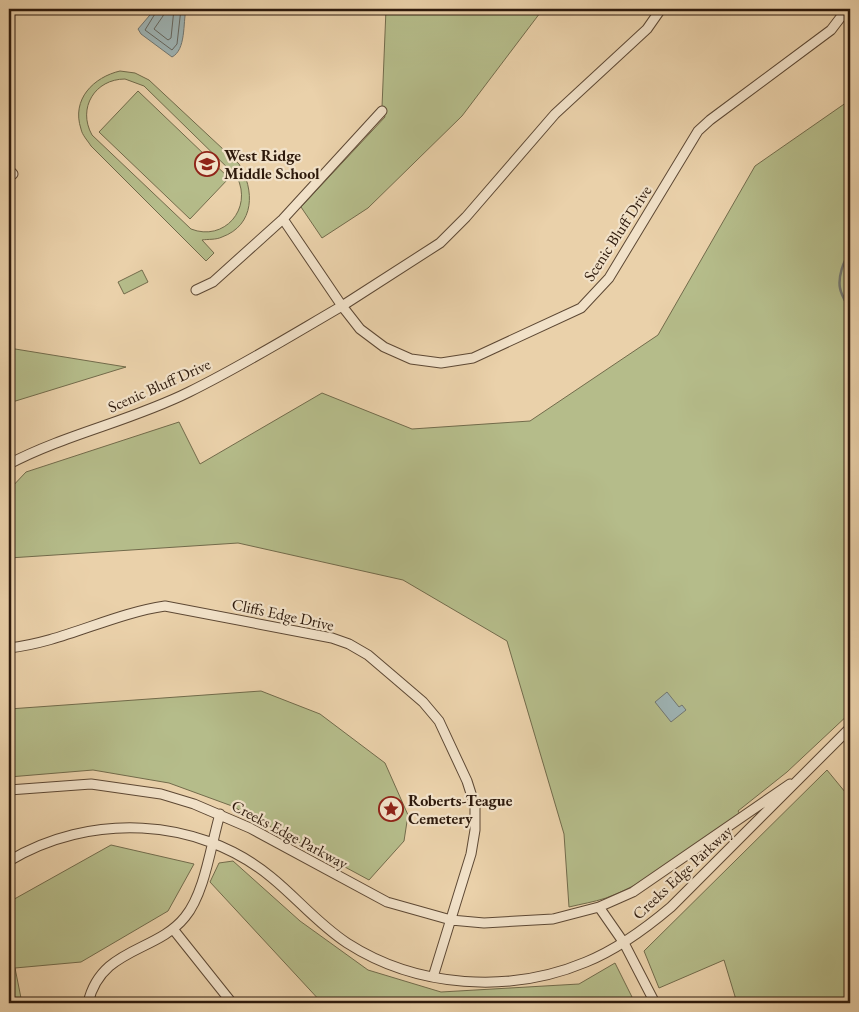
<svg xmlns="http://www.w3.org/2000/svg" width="859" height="1012" viewBox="0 0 859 1012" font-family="'EB Garamond',serif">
	<rect width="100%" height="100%" fill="#ead1aa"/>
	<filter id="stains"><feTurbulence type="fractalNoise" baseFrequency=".004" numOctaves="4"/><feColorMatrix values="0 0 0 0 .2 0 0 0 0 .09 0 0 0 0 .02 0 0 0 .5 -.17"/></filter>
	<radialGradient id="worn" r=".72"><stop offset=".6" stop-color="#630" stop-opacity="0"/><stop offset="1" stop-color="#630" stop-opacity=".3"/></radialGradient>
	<path fill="#b5bc8a" stroke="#726b4b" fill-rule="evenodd" d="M386,9H543L462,116L368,208L322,238L301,207L385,117L382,107Z
		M120,71L135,73L149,80L239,164C255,190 255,225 222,237C216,240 208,239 202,240L214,253L206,261L91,146C88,141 82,135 81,129C71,99 94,77 120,71ZM125,79L144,86L237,177C253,209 224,242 191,229L92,135C77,108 95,79 125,79Z
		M138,91L229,178L190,219L99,132Z
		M850,100V713L787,772L738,811L740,814C697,844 655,880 606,898C594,902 581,904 569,907L564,834L507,641L403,580L238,543L9,558V490L26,472L179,422L200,464L322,393L412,429L530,421L658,335L755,166Z
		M142,270L148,282L124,294L118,282Z
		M9,348L126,367L9,403Z
		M261,691L320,714L385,763L408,815L404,841L369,880L232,806L169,783L93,770L9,777V709Z
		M827,770L850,798V1003H737L724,960L659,988L644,951Z
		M111,845L194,864L168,911L81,962L15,968L22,1003H9V902Z
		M233,861L300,921L368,970L441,992L579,984L615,963L633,999L623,1003H322L210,882L219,863Z"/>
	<path fill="#9eb4b5" stroke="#717671" d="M155,9H186C183,23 186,50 172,57L141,34L138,29Z
		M667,692L679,707L682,705L686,710L671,722L655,702Z"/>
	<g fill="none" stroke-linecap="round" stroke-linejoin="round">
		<path stroke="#666760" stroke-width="1" d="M158,9L145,30L172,50L177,44L181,9
			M165,9L163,16L154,29L168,40L171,38L174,9"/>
		<path stroke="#717671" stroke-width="2.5" d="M850,254C843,260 838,278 840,288C841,295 847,304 850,310"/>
		<defs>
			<path id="minor" d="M661,9L647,29L555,114L466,217L440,243L342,306L360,329L384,347L411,359L441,363L473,358L581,308L609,278L698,131L710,120L831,30L847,9
				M9,170L13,174
				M196,290L213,282L283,219L382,111
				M9,464C66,434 131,421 189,392C242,366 292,335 342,306L283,219
				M9,648C63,642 111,614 165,606L332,638L349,644L368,655L395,678L423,702L439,721L467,781L475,806V830L471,854L433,977
				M9,790L91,784L161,794L194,804L250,828L387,902L451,920L484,923L553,919L599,907L633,892L790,784
				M9,861C89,813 197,816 271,877C297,898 318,924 347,943C417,988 510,994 586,962C618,949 645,929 671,907L850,728
				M599,907L624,943L655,1003
				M173,929L232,1003
				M88,1003C101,947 156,953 185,917C205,893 211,844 220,814"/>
		</defs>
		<use href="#minor" stroke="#5d4834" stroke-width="11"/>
		<use href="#minor" stroke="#f1e1c8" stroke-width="9"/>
	</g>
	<defs>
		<symbol id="school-ring" viewBox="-11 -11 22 22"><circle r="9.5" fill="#f1e1c8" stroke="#8f2418" stroke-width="1.5"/><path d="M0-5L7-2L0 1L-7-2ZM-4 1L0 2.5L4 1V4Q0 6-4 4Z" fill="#8f2418"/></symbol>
		<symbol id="sight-ring" viewBox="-11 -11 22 22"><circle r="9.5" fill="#f1e1c8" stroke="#8f2418" stroke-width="1.5"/><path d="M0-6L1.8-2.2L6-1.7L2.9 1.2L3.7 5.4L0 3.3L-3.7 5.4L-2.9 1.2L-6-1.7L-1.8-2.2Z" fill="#8f2418"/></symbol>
	</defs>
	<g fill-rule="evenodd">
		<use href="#school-ring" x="193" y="150" width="28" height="28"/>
		<use href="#sight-ring" x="377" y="795" width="28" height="28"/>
	</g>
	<g text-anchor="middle" stroke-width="4.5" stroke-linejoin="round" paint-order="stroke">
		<g font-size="16" font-weight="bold" fill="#2e1a0c" stroke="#f1e1c8" text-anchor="start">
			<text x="224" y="161">West Ridge<tspan x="224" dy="18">Middle School</tspan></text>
			<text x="408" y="806">Roberts-Teague<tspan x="408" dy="18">Cemetery</tspan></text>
		</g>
		<g font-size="16" fill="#2e1a0c" stroke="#f1e1c8">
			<text transform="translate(617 233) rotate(-57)" y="6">Scenic Bluff Drive</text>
			<text transform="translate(159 385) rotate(-24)" y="6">Scenic Bluff Drive</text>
			<text transform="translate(283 614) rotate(12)" y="6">Cliffs Edge Drive</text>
			<text transform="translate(290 834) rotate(28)" y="6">Creeks Edge Parkway</text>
			<text transform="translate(682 872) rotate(-43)" y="6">Creeks Edge Parkway</text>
		</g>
	</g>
	<rect width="859" height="1012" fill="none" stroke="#ead1aa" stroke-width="30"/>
	<rect x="10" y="10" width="839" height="992" fill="none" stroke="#2e1a0c" stroke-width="2.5"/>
	<rect x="15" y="15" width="829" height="982" fill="none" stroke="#2e1a0c"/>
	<rect width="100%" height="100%" filter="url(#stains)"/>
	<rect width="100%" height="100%" fill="url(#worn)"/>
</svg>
